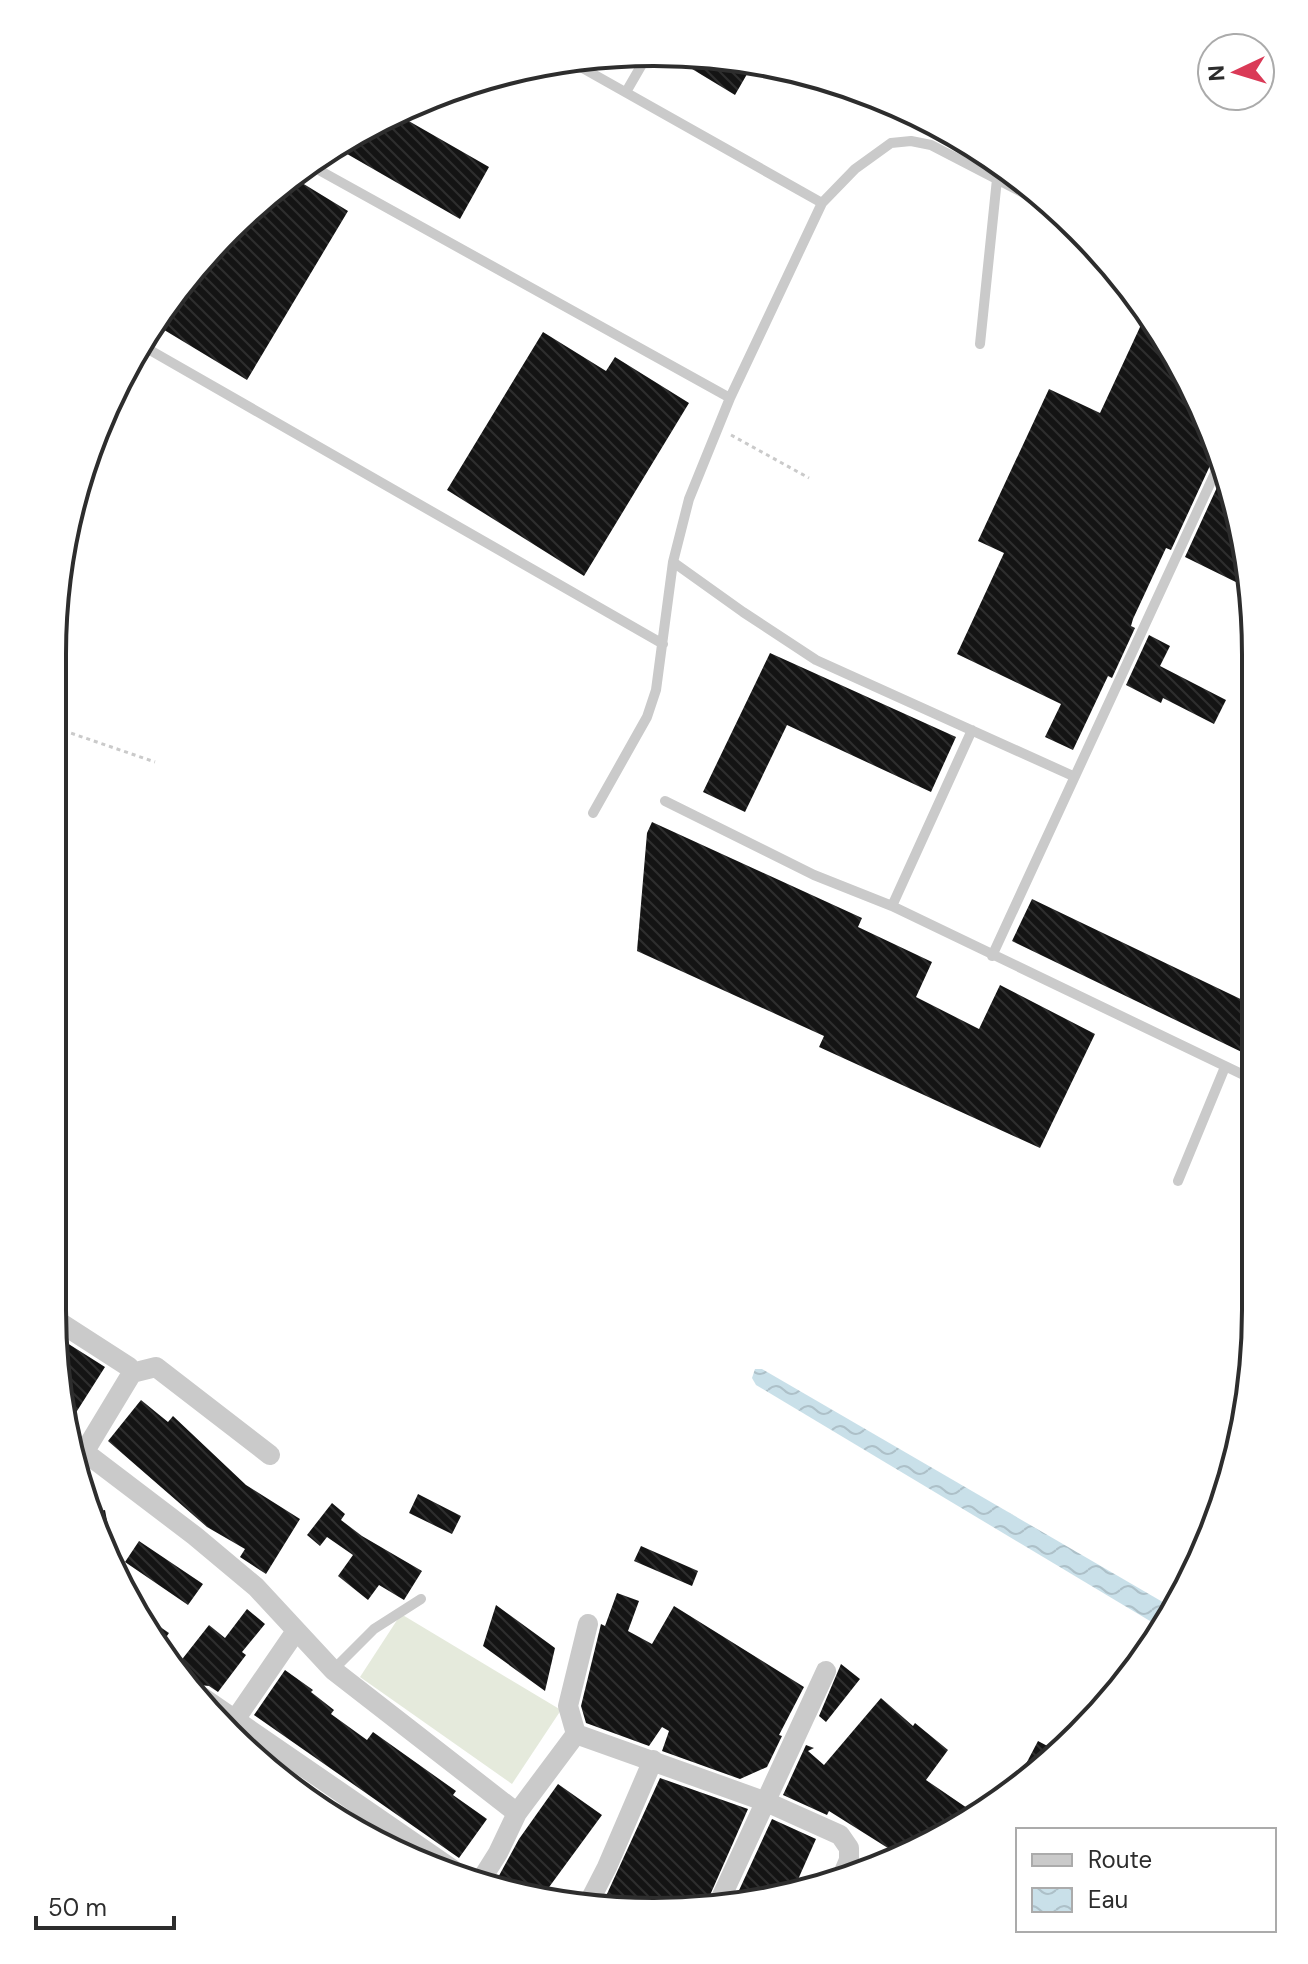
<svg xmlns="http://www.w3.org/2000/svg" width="1308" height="1964" viewBox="0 0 1308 1964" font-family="'DM Sans',sans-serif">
	<defs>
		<pattern id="water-waves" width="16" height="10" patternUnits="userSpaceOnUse" patternTransform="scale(2)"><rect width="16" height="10" fill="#c9e0e9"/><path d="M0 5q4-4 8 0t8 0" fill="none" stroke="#adc0c8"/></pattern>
		<pattern id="building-back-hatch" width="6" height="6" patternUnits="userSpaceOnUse" patternTransform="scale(2)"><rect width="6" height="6" fill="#141414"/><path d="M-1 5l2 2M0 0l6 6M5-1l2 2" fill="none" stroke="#2e2e2e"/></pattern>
	</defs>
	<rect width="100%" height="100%" fill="#fff"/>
	<path fill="#e5eadc" d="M401,1614L561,1710L512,1784L360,1677Z"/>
	<path fill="url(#water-waves)" d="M755,1369H762L1173,1608L1160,1627L756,1385L752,1378Z"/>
	<path fill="url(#building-back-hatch)" d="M669,55L733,57L754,62L735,95Z
		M393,112L489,167L460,219L335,147Z
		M289,175L348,211L247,380L156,325L202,257Z
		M1147,312L1169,347L1162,360L1183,370L1194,388L1218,453L1214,457L1171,550L1166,548L1133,619L1131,626L1135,628L1112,678L1108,676L1073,750L1045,737L1061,704L957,654L1004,553L978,541L1049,389L1100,413Z
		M543,332L606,371L615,357L689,403L584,576L447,490Z
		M1225,470L1236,499L1250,589L1185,557Z
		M1149,635L1170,646L1160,666L1226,700L1214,724L1163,698L1161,703L1126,685Z
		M770,653L956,737L931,792L787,725L745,812L703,792Z
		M652,822L862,918L858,927L932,962L916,997L979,1029L1000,985L1095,1034L1040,1148L819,1047L824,1036L637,951L647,833Z
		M1032,899L1253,1005L1252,1057L1012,941Z
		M56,1336L105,1367L70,1422L66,1392Z
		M141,1400L168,1422L173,1416L246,1485L300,1519L266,1574L240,1557L245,1549L207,1527L108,1441Z
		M418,1494L461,1516L452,1534L409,1513Z
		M332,1503L345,1514L341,1520L362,1536L422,1571L404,1600L379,1585L368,1600L338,1576L353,1555L327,1537L320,1546L307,1535Z
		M105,1510L113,1553L109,1554L89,1513Z
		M139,1541L203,1584L188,1605L125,1562Z
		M641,1546L698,1571L692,1586L634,1561Z
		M617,1593L639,1601L628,1631L652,1644L674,1606L804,1687L779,1735L782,1736L767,1767L740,1779L662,1751L669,1731L662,1727L649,1746L586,1723L581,1706L601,1624L605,1626Z
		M496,1605L555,1648L545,1691L483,1646Z
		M247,1609L265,1624L242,1652L246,1655L218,1692L209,1686L199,1685L176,1667L209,1625L225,1638Z
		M137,1611L169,1633L158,1649L154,1645Z
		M841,1664L860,1679L826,1722L819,1716Z
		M285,1670L313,1690L311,1692L334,1710L331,1714L367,1740L373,1732L456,1791L453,1795L487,1819L459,1858L254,1715Z
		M881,1698L913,1726L915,1723L948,1750L926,1780L970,1810L955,1831L899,1855L829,1811L827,1815L783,1795L806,1745L814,1748L808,1751L824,1765Z
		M1038,1741L1055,1750L1018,1780V1779Z
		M660,1778L748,1809L707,1902L615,1911L601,1907Z
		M558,1784L602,1815L544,1894L495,1883L519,1839Z
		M324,1797L426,1867L318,1805Z
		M772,1819L816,1839L792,1893L735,1899Z"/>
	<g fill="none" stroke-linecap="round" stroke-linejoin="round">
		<path stroke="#cacaca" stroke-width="3" stroke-dasharray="4 4" stroke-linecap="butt" d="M912,126L913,114
			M731,435L809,478
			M56,728L155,762"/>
		<path stroke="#cacaca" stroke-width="10" d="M570,61L822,203
			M626,92L648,54
			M308,164L730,398
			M980,344L997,179
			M148,349L663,644
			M673,562L743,612L816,660L1073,776
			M665,801L814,875L892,906L1252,1079
			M593,813L647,717L656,690L673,562L689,499L730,398L822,203L855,169L891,143L911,141L931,145L1062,213
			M892,906L972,730
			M992,956L1221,460
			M1178,1181L1225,1067
			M333,1670L374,1629L421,1599"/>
		<path stroke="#cacaca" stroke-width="20" d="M53,1318L129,1367L132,1373L77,1464
			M132,1373L156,1367L270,1455
			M74,1444L195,1536L256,1587L333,1670L517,1813
			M588,1624L568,1706L576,1734L764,1801L840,1835L849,1848V1860L841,1879
			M202,1697L452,1869
			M230,1727L296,1631
			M481,1880L498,1853L517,1813L576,1734
			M720,1900L826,1671
			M588,1904L607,1867L653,1760"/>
	</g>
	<path d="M0 0H1308V1964H0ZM654 66H654A588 588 0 0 1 1242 654V1310A588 588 0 0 1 654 1898H654A588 588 0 0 1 66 1310V654A588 588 0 0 1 654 66Z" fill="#fff" fill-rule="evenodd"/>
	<path fill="none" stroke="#2d2d2d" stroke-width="4" d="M654 66H654A588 588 0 0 1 1242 654V1310A588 588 0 0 1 654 1898H654A588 588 0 0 1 66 1310V654A588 588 0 0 1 654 66Z"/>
	<rect x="1016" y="1828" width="260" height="104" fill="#ffffff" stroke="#ababab" stroke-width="2"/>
	<rect x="1032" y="1854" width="40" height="12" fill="#cacaca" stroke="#ababab" stroke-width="2"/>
	<text x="1088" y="1868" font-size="24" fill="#2d2d2d">Route</text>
	<rect x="1032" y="1888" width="40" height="24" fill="url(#water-waves)" stroke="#ababab" stroke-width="2"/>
	<text x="1088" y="1908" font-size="24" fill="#2d2d2d">Eau</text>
	<g transform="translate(1236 72) rotate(266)"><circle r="38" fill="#ffffff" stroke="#ababab" stroke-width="2"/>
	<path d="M0-6L14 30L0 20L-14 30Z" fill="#da3a57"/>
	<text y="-12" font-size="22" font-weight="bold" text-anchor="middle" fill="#2d2d2d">N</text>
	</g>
	<path d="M36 1916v12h138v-12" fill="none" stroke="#2d2d2d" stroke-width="4"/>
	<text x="48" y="1916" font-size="24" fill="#2d2d2d" stroke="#ffffff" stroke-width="6" paint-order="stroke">50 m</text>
</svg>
